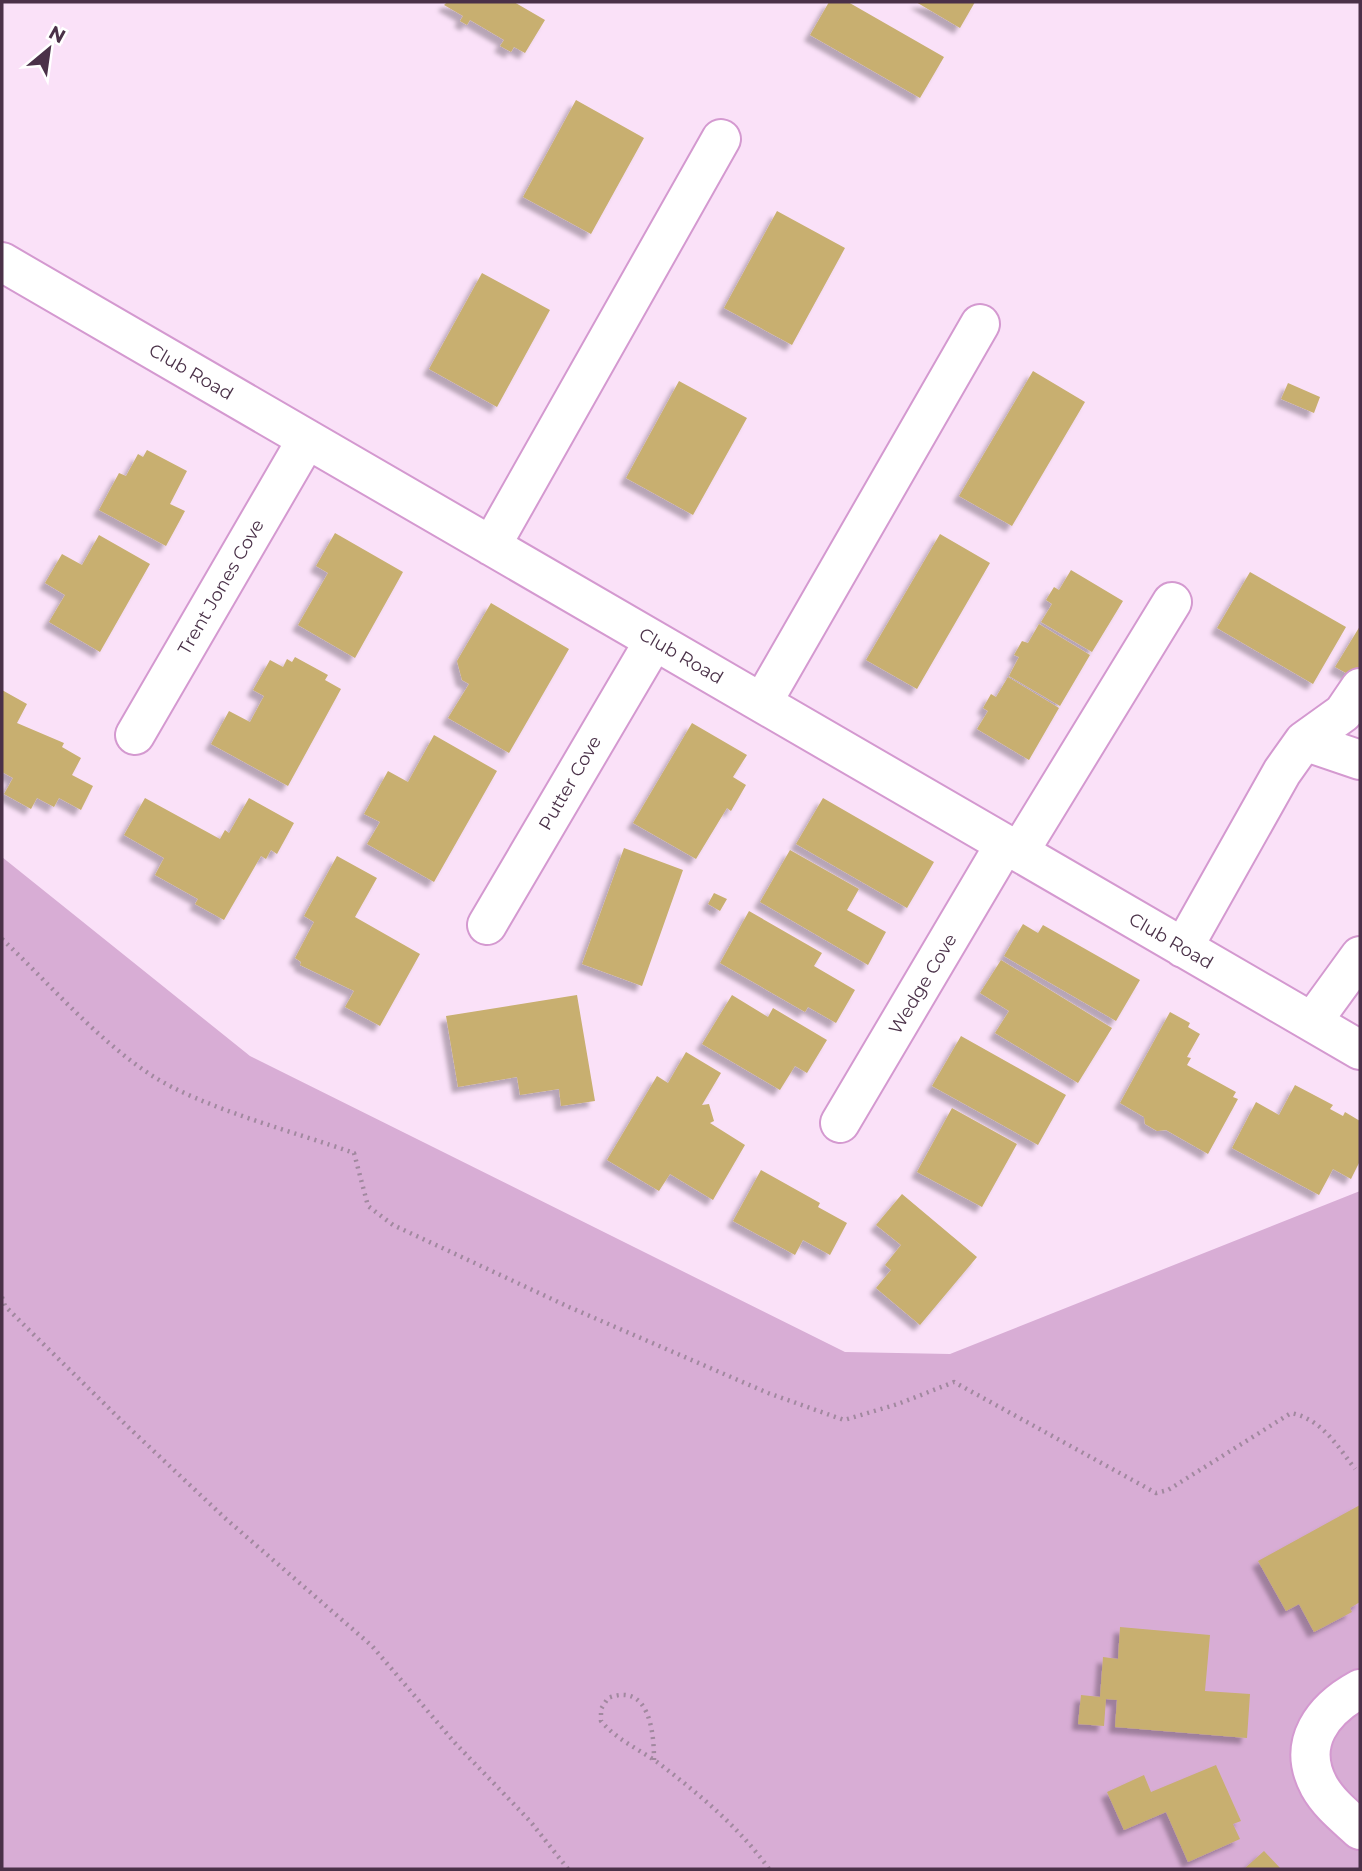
<svg xmlns="http://www.w3.org/2000/svg" width="1362" height="1871" viewBox="0 0 1362 1871" font-family="Montserrat,sans-serif">
	<defs>
		<filter id="shadow"><feDropShadow dx="-6" dy="6" stdDeviation="2" flood-color="#0004"/></filter>
	</defs>
	<rect width="100%" height="100%" fill="#fae1f8"/>
	<path fill="#d8add5" d="M2,857L250,1056L845,1352L950,1354L1360,1191V1869H2Z"/>
	<path fill="#c8af70" filter="url(#shadow)" d="M447,2H514L545,20L525,53L514,47L511,52L500,46L504,40L470,20L467,25L460,21L463,16L444,5Z
		M829,2H848L944,57L920,98L810,35Z
		M916,2H975L960,28Z
		M576,100L644,138L591,234L523,197Z
		M777,211L845,248L792,345L724,308Z
		M482,273L550,310L497,407L429,369Z
		M1033,371L1085,402L1012,526L959,496Z
		M679,381L747,418L693,515L626,478Z
		M1288,383L1320,397L1314,413L1281,399Z
		M147,450L187,471L170,504L185,511L166,546L99,510L119,473L126,476L138,454L143,457Z
		M335,533L403,572L355,658L298,625L328,573L316,566Z
		M940,534L990,563L917,689L866,660Z
		M99,535L150,564L100,652L49,622L65,595L45,583L62,554L82,565Z
		M1071,570L1123,601L1092,652L1041,622L1052,604L1046,600L1054,587L1059,590Z
		M1250,572L1346,627L1313,684L1217,628Z
		M491,603L569,649L509,753L448,718L469,684L462,680L457,661Z
		M1039,624L1090,655L1060,706L1009,676L1019,657L1014,655L1022,641L1028,643Z
		M1360,626V674L1357,679L1335,667Z
		M295,657L328,675L325,680L341,689L288,786L211,744L229,711L250,722L264,696L253,690L270,660L283,667L287,659L292,662Z
		M1008,677L1059,708L1029,760L977,729L988,711L983,708L991,694L996,697Z
		M2,690L27,704L17,723L64,743L62,747L81,758L72,775L93,786L81,810L59,798L54,807L37,798L31,809L4,794L13,778L2,772Z
		M692,723L747,755L733,777L746,785L731,811L727,808L696,859L633,823Z
		M434,735L497,771L434,882L367,844L380,822L364,814L388,771L408,782Z
		M145,798L220,839L225,830L229,833L249,798L294,823L277,854L271,850L266,859L261,856L224,920L195,904L198,899L155,875L164,858L124,835Z
		M823,798L934,862L907,908L796,844Z
		M624,848L683,870L642,986L582,964Z
		M790,850L859,889L847,910L886,932L868,965L760,902Z
		M337,856L377,878L355,917L420,954L380,1026L345,1007L354,991L300,965L301,962L295,958L314,922L304,916Z
		M714,893L727,899L720,911L708,904Z
		M749,911L822,953L814,966L855,990L836,1023L808,1007L805,1012L720,963Z
		M1023,924L1038,933L1043,925L1140,980L1116,1021L1004,956Z
		M1001,960L1112,1028L1078,1083L995,1033L1009,1011L980,993Z
		M577,995L595,1101L561,1106L559,1089L520,1095L517,1077L458,1087L446,1016Z
		M732,995L768,1017L773,1008L827,1040L807,1073L795,1066L780,1090L702,1044Z
		M1170,1012L1190,1023L1188,1027L1200,1034L1187,1057L1191,1058L1187,1065L1236,1092L1233,1097L1238,1099L1208,1154L1166,1130L1157,1131L1145,1124L1144,1117L1120,1103Z
		M961,1036L1066,1095L1038,1145L932,1086Z
		M686,1052L721,1073L702,1105L709,1104L714,1121L710,1123L745,1145L713,1200L670,1174L659,1191L607,1160L657,1076L668,1083Z
		M1295,1085L1333,1105L1330,1109L1343,1116L1345,1112L1360,1121V1161L1351,1179L1333,1169L1319,1195L1232,1148L1256,1102L1279,1115Z
		M952,1108L1017,1144L982,1207L917,1172Z
		M761,1170L820,1203L818,1207L847,1223L830,1255L803,1240L795,1255L733,1221Z
		M902,1194L977,1257L920,1325L876,1288L891,1270L885,1265L901,1245L876,1225Z
		M1360,1505V1602L1350,1608L1352,1612L1314,1632L1299,1604L1286,1611L1258,1561Z
		M1120,1627L1210,1635L1205,1691L1250,1694L1247,1738L1115,1727L1117,1700L1106,1699L1104,1726L1078,1724L1081,1695L1100,1697L1103,1657L1118,1659Z
		M1216,1765L1241,1821L1233,1824L1240,1839L1188,1862L1166,1812L1124,1830L1107,1792L1144,1775L1151,1792Z
		M1264,1851L1281,1869H1244Z"/>
	<g fill="none" stroke-linecap="round" stroke-linejoin="round">
		<defs>
			<path id="minor" d="M2,262L1360,1050
				M491,546L721,139
				M762,703L980,324
				M135,735L307,439
				M1304,741L1360,760
				M1019,852L1172,602
				M487,925L654,641
				M1183,948L1282,772L1304,741L1343,713L1360,688
				M1312,1022L1360,956
				M840,1123L1005,844
				M1360,1689C1323,1709 1296,1743 1319,1786C1329,1804 1346,1817 1360,1830"/>
		</defs>
		<use href="#minor" stroke="#d499d0" stroke-width="42"/>
		<path stroke="#a1889f" stroke-width="4.5" stroke-dasharray="2 5" stroke-linecap="butt" d="M2,939C50,984 95,1038 151,1075C202,1108 295,1132 354,1153L368,1206L393,1225L569,1307L768,1393L844,1420L898,1404L954,1382L1156,1493L1168,1490L1291,1413C1321,1419 1337,1445 1355,1469
			M2,1297L5,1306L27,1328L126,1425L226,1519L372,1646L455,1743L530,1821L568,1869
			M654,1760C654,1731 649,1682 608,1698L601,1709V1721C617,1740 637,1748 657,1762C698,1793 739,1827 769,1869"/>
		<use href="#minor" stroke="#fff" stroke-width="38"/>
	</g>
	<g text-anchor="middle" stroke-width="6" stroke-linejoin="round" paint-order="stroke">
		<g font-size="18" fill="#4a3148" stroke="#fff">
			<text transform="translate(191 372) rotate(30)" y="6">Club Road</text>
			<text transform="translate(221 587) rotate(-60)" y="6">Trent Jones Cove</text>
			<text transform="translate(681 656) rotate(30)" y="6">Club Road</text>
			<text transform="translate(570 783) rotate(-60)" y="6">Putter Cove</text>
			<text transform="translate(1171 941) rotate(30)" y="6">Club Road</text>
			<text transform="translate(923 984) rotate(-59)" y="6">Wedge Cove</text>
		</g>
	</g>
	<rect width="1362" height="1871" fill="none" stroke="#4a3148" stroke-width="7"/>
	<g transform="translate(49 49) rotate(29)" stroke="#ffffff" stroke-width="5" paint-order="stroke">
	<path d="M0-5L12 26L0 18L-12 26Z" fill="#4a3148"/>
	<text y="-10" font-size="19" font-weight="bold" text-anchor="middle" fill="#4a3148">N</text>
	</g>
</svg>
